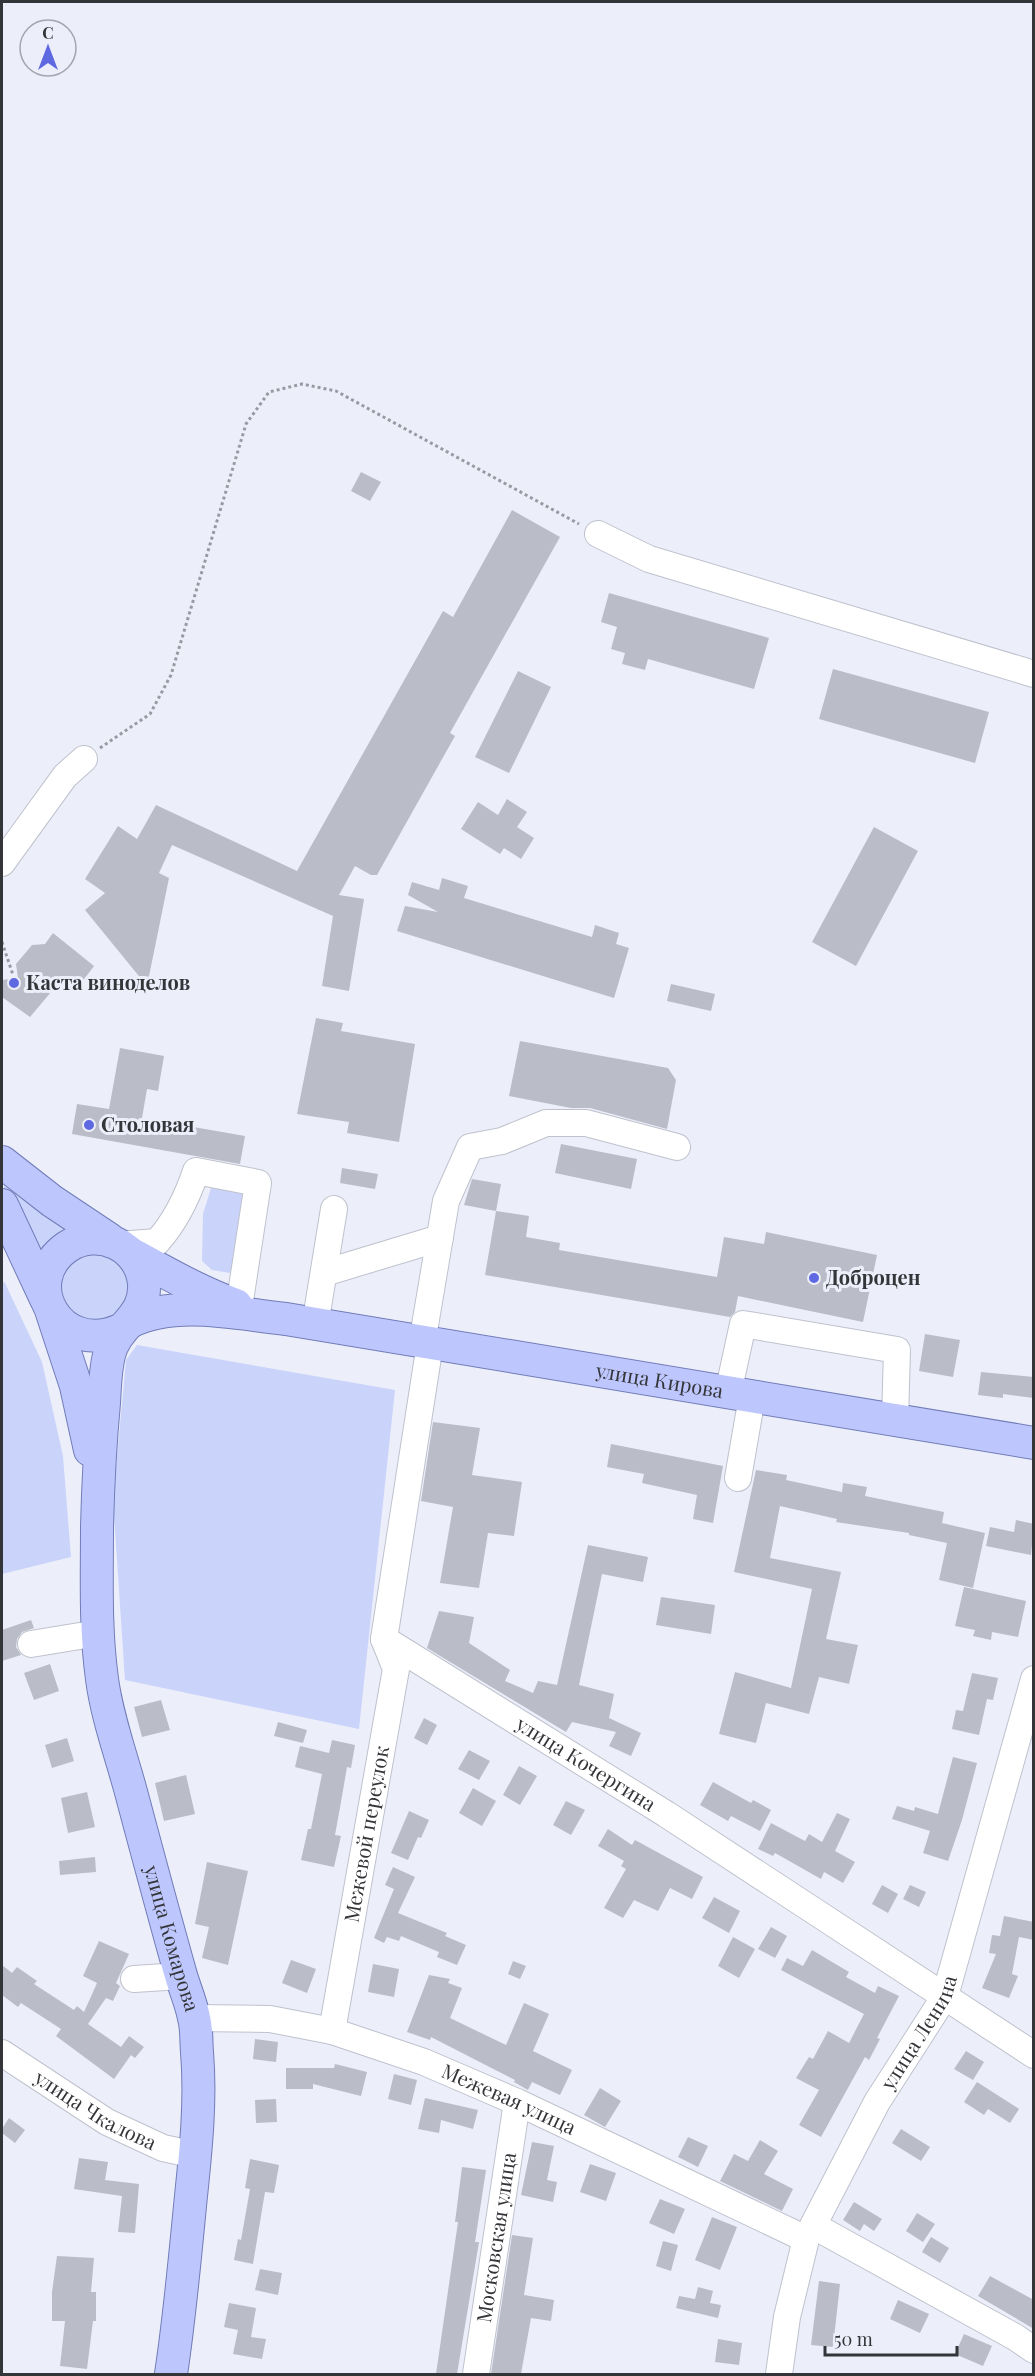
<svg xmlns="http://www.w3.org/2000/svg" width="1035" height="2376" viewBox="0 0 1035 2376" font-family="'Playfair Display',serif">
	<rect width="100%" height="100%" fill="#eceffa"/>
	<path fill="#cad3fa" d="M7,1183L78,1233L43,1262L4,1191V1184Z
		M211,1188L244,1192L236,1256L230,1273L212,1270L202,1261L203,1214Z
		M102,1249L131,1273L128,1309L94,1326L61,1307L58,1276L72,1257Z
		M2,1281L5,1283L42,1362L63,1456L71,1557L2,1574Z
		M137,1345L395,1390L359,1729L125,1680L113,1500L126,1360Z"/>
	<path fill="#babdc8" d="M361,472L381,482L370,501L351,491Z
		M512,510L560,537L450,733L455,736L377,875H371L355,866L339,895L364,899L349,991L322,986L333,916L172,845L159,873L169,878L147,986L85,910L105,893L85,879L118,826L137,839L156,805L297,871L443,611L453,617Z
		M609,593L769,638L754,689L648,659L645,670L622,664L625,653L611,649L617,627L601,622Z
		M833,669L989,712L975,763L819,719Z
		M518,671L551,687L509,773L475,757Z
		M507,799L527,812L517,827L534,838L521,859L504,848L500,854L461,829L478,802L498,815Z
		M874,827L918,851L856,966L812,942Z
		M442,878L468,886L464,898L592,937L595,925L619,933L616,944L629,948L614,998L397,931L405,906L438,912L408,895L412,882L439,890Z
		M53,933L94,966L76,990L62,979L30,1017L2,997V980L18,978L16,964L32,945L45,944Z
		M671,984L715,994L711,1011L667,1001Z
		M316,1018L343,1023L341,1031L415,1044L399,1142L347,1133L349,1122L297,1114Z
		M520,1041L668,1068L676,1080L667,1129L590,1108H571L509,1096Z
		M120,1048L164,1056L158,1091L147,1089L142,1118L245,1136L240,1164L72,1134L77,1104L109,1109Z
		M561,1144L637,1159L631,1189L555,1173Z
		M342,1168L378,1174L375,1189L340,1183Z
		M472,1179L501,1184L496,1211L464,1205Z
		M496,1211L529,1216L526,1237L560,1243L559,1250L717,1277L724,1237L764,1244L766,1232L877,1255L863,1322L738,1296L735,1312L730,1317L485,1275Z
		M925,1334L960,1340L953,1377L919,1371Z
		M981,1372L1034,1377V1398L1003,1394V1398L978,1395Z
		M433,1422L480,1428L472,1475L522,1482L514,1536L488,1533L479,1588L440,1583L453,1507L421,1501Z
		M611,1444L723,1466L713,1523L693,1519L697,1495L642,1483L644,1474L607,1467Z
		M756,1470L787,1475L786,1480L842,1492L843,1483L867,1487L865,1496L944,1512L942,1523L985,1533L973,1588L939,1580L947,1543L909,1535V1533L836,1522L837,1519L780,1506L770,1558L841,1572L826,1639L858,1645L849,1684L819,1677L809,1714L766,1703L756,1743L719,1734L735,1672L791,1688L812,1589L734,1572Z
		M1016,1520L1034,1524L1031,1555L986,1546L990,1527L1014,1532Z
		M588,1545L648,1557L643,1582L602,1574L579,1685L614,1694L609,1718L641,1733L631,1756L609,1746L616,1732L572,1722L566,1732L427,1648L439,1611L474,1617L469,1643L510,1670L505,1681L533,1693L538,1681L557,1685Z
		M964,1587L1026,1601L1018,1637L992,1632L991,1640L973,1636L975,1630L955,1626Z
		M661,1597L715,1605L711,1634L656,1625Z
		M31,1620L34,1628L22,1632L17,1639L16,1647L21,1655L2,1661V1630Z
		M50,1664L59,1691L34,1700L24,1673Z
		M972,1673L998,1678L993,1700L987,1699L979,1735L952,1729L956,1710L963,1711Z
		M161,1700L170,1730L142,1737L134,1707Z
		M424,1718L437,1725L427,1745L414,1738Z
		M278,1722L307,1730L303,1743L274,1736Z
		M67,1738L74,1761L52,1768L45,1745Z
		M332,1740L355,1745L351,1768L347,1767L341,1802L335,1835L341,1836L334,1867L301,1860L308,1829H311L322,1774L295,1767L300,1746L329,1753Z
		M469,1750L490,1761L479,1780L458,1769Z
		M953,1757L977,1763L962,1820L948,1861L923,1853L930,1831L892,1819L897,1806L914,1811L915,1807L938,1814Z
		M519,1766L537,1776L520,1805L503,1795Z
		M186,1775L195,1814L164,1821L155,1783Z
		M713,1782L751,1803L753,1800L771,1810L760,1831L731,1816L728,1821L700,1805Z
		M473,1788L496,1801L482,1826L459,1813Z
		M87,1792L95,1827L68,1833L61,1798Z
		M566,1801L585,1810L571,1835L553,1825Z
		M409,1811L429,1820L421,1838L418,1837L408,1860L391,1853Z
		M837,1813L850,1819L835,1851L855,1862L843,1883L824,1872L821,1879L775,1853L773,1856L758,1849L771,1823L805,1841L809,1834L822,1842Z
		M608,1829L632,1845L635,1840L703,1877L692,1899L670,1888L658,1911L634,1900L623,1918L604,1908L626,1869L621,1866L624,1861L598,1846Z
		M95,1857L96,1872L60,1875L59,1861Z
		M207,1862L248,1871L228,1965L202,1958L209,1927L195,1924Z
		M393,1867L415,1877L398,1913L447,1933L445,1936L466,1945L457,1965L437,1957L439,1952L401,1936L399,1941L387,1937L384,1943L374,1938L394,1889L385,1885Z
		M882,1885L898,1894L888,1913L872,1904Z
		M910,1885L926,1892L919,1907L903,1899Z
		M714,1897L740,1911L729,1933L702,1918Z
		M1004,1916L1034,1922V1940L1019,1937L1012,1974L1018,1976L1009,1998L982,1988L996,1954L989,1953L992,1935L1000,1936Z
		M771,1927L787,1936L775,1958L758,1949Z
		M733,1937L755,1949L739,1978L718,1966Z
		M99,1941L129,1954L116,1983L120,1986L113,2001L106,1998L88,2024L121,2047L129,2036L144,2047L135,2058L131,2055L114,2079L56,2036L61,2029L21,2003L18,2007L2,1995V1965L12,1973L17,1967L37,1981L34,1984L74,2010L77,2006L84,2012L97,1983L83,1976Z
		M812,1950L849,1972L846,1977L875,1993L878,1986L899,1996L877,2038L880,2039L869,2060L865,2057L821,2137L799,2125L819,2090L796,2078L809,2057L813,2059L828,2031L849,2043L864,2014L781,1970L787,1958L803,1966Z
		M291,1960L316,1969L307,1993L282,1983Z
		M513,1961L526,1966L520,1979L508,1974Z
		M373,1964L399,1969L394,1997L368,1992Z
		M429,1975L450,1979L448,1983L462,1988L450,2018L506,2045L524,2003L549,2014L533,2051L572,2070L560,2095L532,2082L528,2090L514,2082L515,2080L431,2037L430,2040L407,2032Z
		M255,2039L278,2042L276,2062L253,2059Z
		M966,2051L984,2062L973,2080L954,2069Z
		M335,2064L367,2072L361,2096L313,2084V2089H286V2068H334Z
		M394,2074L417,2080L411,2105L388,2099Z
		M977,2082L1019,2109L1010,2123L988,2109L984,2115L964,2102Z
		M600,2088L621,2101L605,2127L584,2115Z
		M425,2098L478,2110L473,2129L441,2120L439,2133L418,2129Z
		M276,2099L277,2122L256,2123L255,2100Z
		M9,2118L25,2130L15,2143L2,2133V2129Z
		M901,2129L930,2147L921,2161L892,2143Z
		M688,2137L708,2146L698,2167L678,2157Z
		M760,2140L778,2151L764,2174L793,2189L782,2211L720,2181L734,2154L748,2161Z
		M532,2142L554,2146L547,2180L557,2182L553,2202L521,2195Z
		M79,2158L108,2162L105,2180L139,2184L135,2233L118,2232L122,2196L74,2189Z
		M250,2159L279,2165L274,2193L265,2192L253,2264L234,2260L238,2239L241,2240L250,2189L245,2188Z
		M590,2164L616,2173L606,2201L580,2192Z
		M462,2167L486,2170L475,2242H479L457,2374H436L458,2222H455Z
		M660,2199L685,2209L674,2234L649,2223Z
		M854,2202L882,2219L874,2231L864,2224L860,2231L843,2220Z
		M917,2213L935,2224L923,2242L906,2231Z
		M712,2217L737,2227L720,2270L695,2260Z
		M512,2235L533,2238L524,2295L554,2300L551,2321L531,2318L521,2374H491Z
		M931,2237L949,2248L940,2263L922,2252Z
		M663,2241L678,2245L671,2271L656,2266Z
		M57,2256L94,2258L91,2292H96V2321H93L87,2369L60,2366L65,2321H52V2292Z
		M260,2269L282,2273L278,2295L255,2290Z
		M990,2276L1034,2300V2329L978,2296Z
		M819,2281L840,2284L833,2347L811,2345Z
		M698,2287L713,2291L710,2303L721,2305L718,2318L676,2308L679,2296L695,2299Z
		M898,2300L929,2314L920,2333L890,2319Z
		M229,2303L256,2308L251,2337L266,2339L262,2359L233,2354L238,2330L224,2327Z
		M964,2334L992,2346L983,2366L955,2354Z
		M718,2339L742,2343L739,2365L715,2362Z"/>
	<g fill="none" stroke-linecap="round" stroke-linejoin="round">
		<defs>
			<g id="minor">
				<path d="M598,534L649,559L1034,674"/>
				<path d="M2,863L65,776L84,759"/>
				<path d="M119,1245L157,1242C176,1221 187,1198 196,1171L258,1183L239,1307"/>
				<path d="M324,1273L440,1238"/>
				<path d="M315,1325L334,1209"/>
				<path d="M422,1343L446,1201L470,1147L502,1141L546,1123H586L677,1147"/>
				<path id="s1" d="M430,1344L384,1639L666,1814L1034,2055"/>
				<path d="M728,1393L743,1324L897,1350L895,1421"/>
				<path d="M738,1478L752,1397"/>
				<path d="M31,1644L98,1633"/>
				<path d="M134,1979L181,1976"/>
				<path id="s2" d="M195,2018L270,2019L332,2031L424,2062L517,2102L806,2239"/>
				<path id="s3" d="M332,2031L396,1669L384,1639"/>
				<path id="s4" d="M2,2053L107,2122L163,2148L195,2155"/>
				<path d="M814,2226L1015,2337L1034,2350"/>
				<path id="s5" d="M476,2374L517,2102"/>
				<path id="s6" d="M779,2374L787,2317L806,2239L877,2102L945,1996L1034,1679"/>
			</g>
			<g id="major">
				<path d="M2,1162L52,1201L109,1239"/>
				<path d="M2,1205L46,1299"/>
				<path d="M130,1253C165,1272 199,1292 236,1305"/>
				<path d="M52,1313L76,1386L90,1450"/>
				<path id="s7" d="M130,1322C176,1299 237,1314 286,1319L1034,1443"/>
				<path id="s8" d="M120,1330C60,1357 17,1282 67,1247C98,1226 141,1246 144,1284C146,1318 116,1325 109,1355C105,1371 105,1388 104,1403C100,1445 98,1486 97,1527C97,1578 95,1628 102,1679C107,1717 121,1755 131,1792C147,1852 163,1912 180,1972C184,1987 191,2002 194,2018C197,2029 196,2041 197,2052C201,2100 196,2148 191,2196C185,2256 180,2315 171,2374"/>
			</g>
		</defs>
		<use href="#minor" stroke="#bfc2cd" stroke-width="28"/>
		<use href="#major" stroke="#717cb8" stroke-width="34"/>
		<path stroke="#989aa2" stroke-width="3" stroke-dasharray="3 3" stroke-linecap="butt" d="M100,748L150,714L171,675L246,424L269,392L302,384L336,391L579,524
			M2,942L13,975"/>
		<use href="#minor" stroke="#fff" stroke-width="26"/>
		<use href="#major" stroke="#bec7fd" stroke-width="32"/>
	</g>
	<g fill="#5e69e1" stroke="#eceffa" stroke-width="2">
		<circle cx="14" cy="983" r="6"/>
		<circle cx="89" cy="1125" r="6"/>
		<circle cx="814" cy="1278" r="6"/>
	</g>
	<g text-anchor="middle" stroke-width="6" stroke-linejoin="round" paint-order="stroke">
		<g font-size="20" font-weight="bold" fill="#343539" stroke="#eceffa" text-anchor="start">
			<text x="26" y="990">Каста виноделов</text>
			<text x="101" y="1132">Столовая</text>
			<text x="826" y="1285">Доброцен</text>
		</g>
		<g font-size="20" fill="#343539" stroke="#eceffa">
			<text dy="7" stroke="none"><textPath href="#s7" startOffset="537">улица Кирова</textPath></text>
			<text dy="7" stroke="none"><textPath href="#s1" startOffset="536">улица Кочергина</textPath></text>
			<text dy="7" stroke="none"><textPath href="#s3" startOffset="200">Межевой переулок</textPath></text>
			<text dy="7" stroke="none"><textPath href="#s8" startOffset="928">улица Комарова</textPath></text>
			<text dy="7" stroke="none"><textPath href="#s6" startOffset="374">улица Ленина</textPath></text>
			<text dy="7" stroke="none"><textPath href="#s2" startOffset="328">Межевая улица</textPath></text>
			<text dy="7" stroke="none"><textPath href="#s4" startOffset="110">улица Чкалова</textPath></text>
			<text dy="7" stroke="none"><textPath href="#s5" startOffset="138">Московская улица</textPath></text>
		</g>
	</g>
	<rect width="1035" height="2376" fill="none" stroke="#343539" stroke-width="6"/>
	<g transform="translate(48 48)"><circle r="28" fill="#eceffa" stroke="#a2a5ad" stroke-width="1.5"/>
	<path d="M0-4.5L10 22L0 15L-10 22Z" fill="#5e69e1"/>
	<text y="-9" font-size="16" font-weight="bold" text-anchor="middle" fill="#343539">С</text>
	</g>
	<path d="M825 2346v9h132v-9" fill="none" stroke="#343539" stroke-width="3"/>
	<text x="834" y="2346" font-size="18" fill="#343539" stroke="#eceffa" stroke-width="4.5" paint-order="stroke">50 m</text>
</svg>
